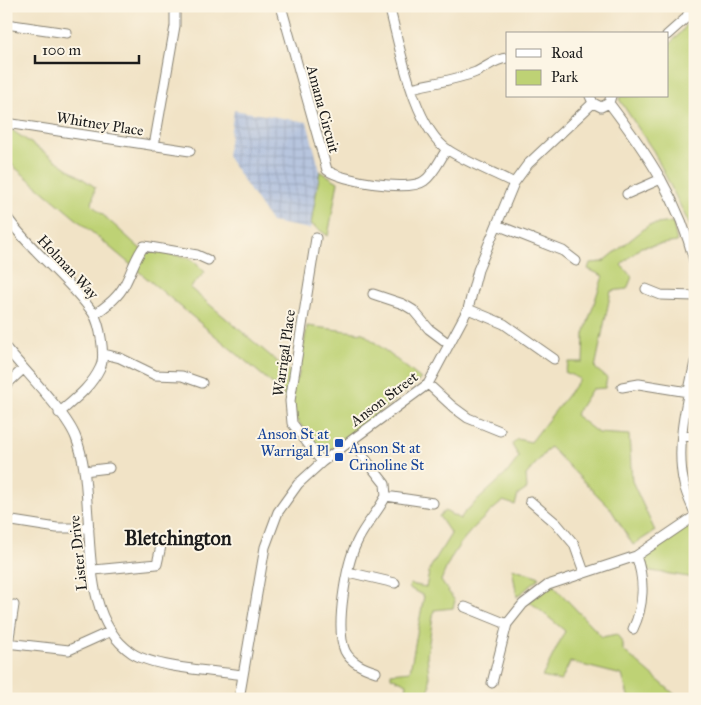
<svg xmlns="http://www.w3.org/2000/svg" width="701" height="705" viewBox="0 0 701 705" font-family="'IM FELL Great Primer',serif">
	<defs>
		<pattern id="industrial-grid" width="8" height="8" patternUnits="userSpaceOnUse" patternTransform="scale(1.25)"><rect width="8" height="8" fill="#b7c5de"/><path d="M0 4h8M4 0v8" fill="none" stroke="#9da9be"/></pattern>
	</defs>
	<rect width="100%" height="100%" fill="#fcf5e5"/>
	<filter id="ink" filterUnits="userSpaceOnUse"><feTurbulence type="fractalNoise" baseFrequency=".02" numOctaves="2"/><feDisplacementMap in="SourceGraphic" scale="10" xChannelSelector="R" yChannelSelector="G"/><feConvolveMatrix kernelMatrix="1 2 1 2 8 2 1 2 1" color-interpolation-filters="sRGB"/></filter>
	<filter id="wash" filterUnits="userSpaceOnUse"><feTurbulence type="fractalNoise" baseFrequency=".0096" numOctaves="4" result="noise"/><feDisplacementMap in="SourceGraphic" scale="20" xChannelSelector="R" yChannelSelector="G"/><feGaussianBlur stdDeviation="1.12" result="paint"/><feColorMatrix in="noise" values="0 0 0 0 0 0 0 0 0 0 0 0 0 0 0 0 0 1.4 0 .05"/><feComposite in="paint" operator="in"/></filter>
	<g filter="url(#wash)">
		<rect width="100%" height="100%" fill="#f1e3c6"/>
		<path fill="url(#industrial-grid)" d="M234,110L307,122L320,171L310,229L271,222L227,156Z"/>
		<path fill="#bed275" stroke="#6d7748" d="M695,10V234H694L654,152L619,99L621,96H667V47L683,30Z
			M6,126L95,187L92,205L144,252L148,250L190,258L205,272L190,288L298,379L307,326L363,333L421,379L324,456L296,419L281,391L6,160Z
			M320,171L338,182L328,236L311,224Z
			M673,222L677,242L641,247L621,265L632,277L627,289L611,291L595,368L607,378L605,388L592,389L575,415L598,433L629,435L632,481L655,531L633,545L610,508L550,447L526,475L527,489L518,495L515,505L503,501C474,526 454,544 441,581L455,601L453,608L434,610L427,655L430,687L424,699H405L407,684L391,677V673L410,671L424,596L409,588L410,584L426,587L430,568L451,534L439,516L445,511L460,519L465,512L506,474L519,457L512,445L517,439L531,442L580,379L565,372L569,362H583L584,334L603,276L588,269L590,263L603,262L649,225Z
			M695,521V578L645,570L641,556Z
			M512,568L540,577L517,597Z
			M552,584L602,637L617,634L623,644V650L680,699H629L622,675L570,662L561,681L542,677L565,631L529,601Z"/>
	</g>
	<g filter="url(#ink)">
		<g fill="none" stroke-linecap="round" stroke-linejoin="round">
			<defs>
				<path id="minor" d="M281,6L327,170C341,181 409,192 424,181C434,174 440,159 447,149
					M389,6C400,46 413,126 448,150C468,163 493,172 514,183
					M6,24L67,33
					M667,35L685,19L693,6
					M411,88C432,83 456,80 476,72C487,67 495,59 507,58
					M590,96L593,103L601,107L609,103L611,96
					M609,103C647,153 681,203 695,265
					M6,123L190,151
					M154,146L175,26V6
					M627,194L661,179
					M6,216C31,252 68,277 93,313C100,323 106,357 100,368C91,387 75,399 59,413
					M497,225L563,251L576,261
					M316,238L290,401L292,423L322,462
					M646,289L661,295L695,296
					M373,294L403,304L413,310L429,329L449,344
					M468,309L504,324L554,359
					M94,315C106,306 118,298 125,284C132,271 135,258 144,246L197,255L208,260
					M6,348C25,371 67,414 76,438C86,463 86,491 88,517C91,563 90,625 132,653C155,668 215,671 243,675
					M104,354L120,358L155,375L182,376L202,383
					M695,362C687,400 675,446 684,484C686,494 691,504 695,513
					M428,384L453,407L468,418L500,431
					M6,385L23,369
					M622,387L639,384L688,392
					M683,436L695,437
					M351,441L385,484L386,496C378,512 364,526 357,542C346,564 335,628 345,651C351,663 364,668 376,672
					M84,471L109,468
					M386,496L433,503
					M530,501L557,524L574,544L584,572
					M6,520L57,528H89
					M94,570L157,564L161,546
					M348,572L395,583
					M465,607L507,624
					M633,629C644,606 645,580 636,556
					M6,643L69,650L109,632
					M8,644L14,605
					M492,683L507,624L523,604L548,585L636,556L695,516
					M239,699L265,547L278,512L298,484L322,462L428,384L468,309L478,270L514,183L528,164L593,103"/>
			</defs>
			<use href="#minor" stroke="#868071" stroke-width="11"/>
			<use href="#minor" stroke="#fff" stroke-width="9"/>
		</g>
	</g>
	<g fill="#1a4fb4" stroke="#fcf5e5" stroke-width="2">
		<rect x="334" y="438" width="10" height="10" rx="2.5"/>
		<rect x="334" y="452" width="10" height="10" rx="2.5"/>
	</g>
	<g text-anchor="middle" stroke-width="4" stroke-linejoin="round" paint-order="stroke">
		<g font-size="15" fill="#1c1c1c" stroke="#fcf5e5">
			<text transform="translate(323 109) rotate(75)" y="5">Amana Circuit</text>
			<text transform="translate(100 124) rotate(9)" y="5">Whitney Place</text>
			<text transform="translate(68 267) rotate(47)" y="5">Holman Way</text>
			<text transform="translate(284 353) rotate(-82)" y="5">Warrigal Place</text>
			<text transform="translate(384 399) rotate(-37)" y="5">Anson Street</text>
			<text transform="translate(78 553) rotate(-96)" y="5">Lister Drive</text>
		</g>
		<g font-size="15" fill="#164399" stroke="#fcf5e5" text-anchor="end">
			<text x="329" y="439">Anson St at<tspan x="329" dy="17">Warrigal Pl</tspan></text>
			<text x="349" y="453" text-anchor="start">Anson St at<tspan x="349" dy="17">Crinoline St</tspan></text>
		</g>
		<g font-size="20" font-weight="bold" fill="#1c1c1c" stroke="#fcf5e5">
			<text x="178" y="545">Bletchington</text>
		</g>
	</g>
	<rect width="701" height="705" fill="none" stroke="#fcf5e5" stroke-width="25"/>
	<rect x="506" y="32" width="162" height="65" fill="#fcf5e5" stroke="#a29e95"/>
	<rect x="516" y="49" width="25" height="8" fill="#ffffff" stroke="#a29e95"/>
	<text x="551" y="58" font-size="15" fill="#1c1c1c">Road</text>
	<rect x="516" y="70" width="25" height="15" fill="#bed275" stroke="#a29e95"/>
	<text x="551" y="82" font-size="15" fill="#1c1c1c">Park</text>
	<path d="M35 55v8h104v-8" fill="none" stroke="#1c1c1c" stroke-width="2.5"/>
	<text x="42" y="55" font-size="15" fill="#1c1c1c" stroke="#fcf5e5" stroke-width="4" paint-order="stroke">100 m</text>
</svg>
